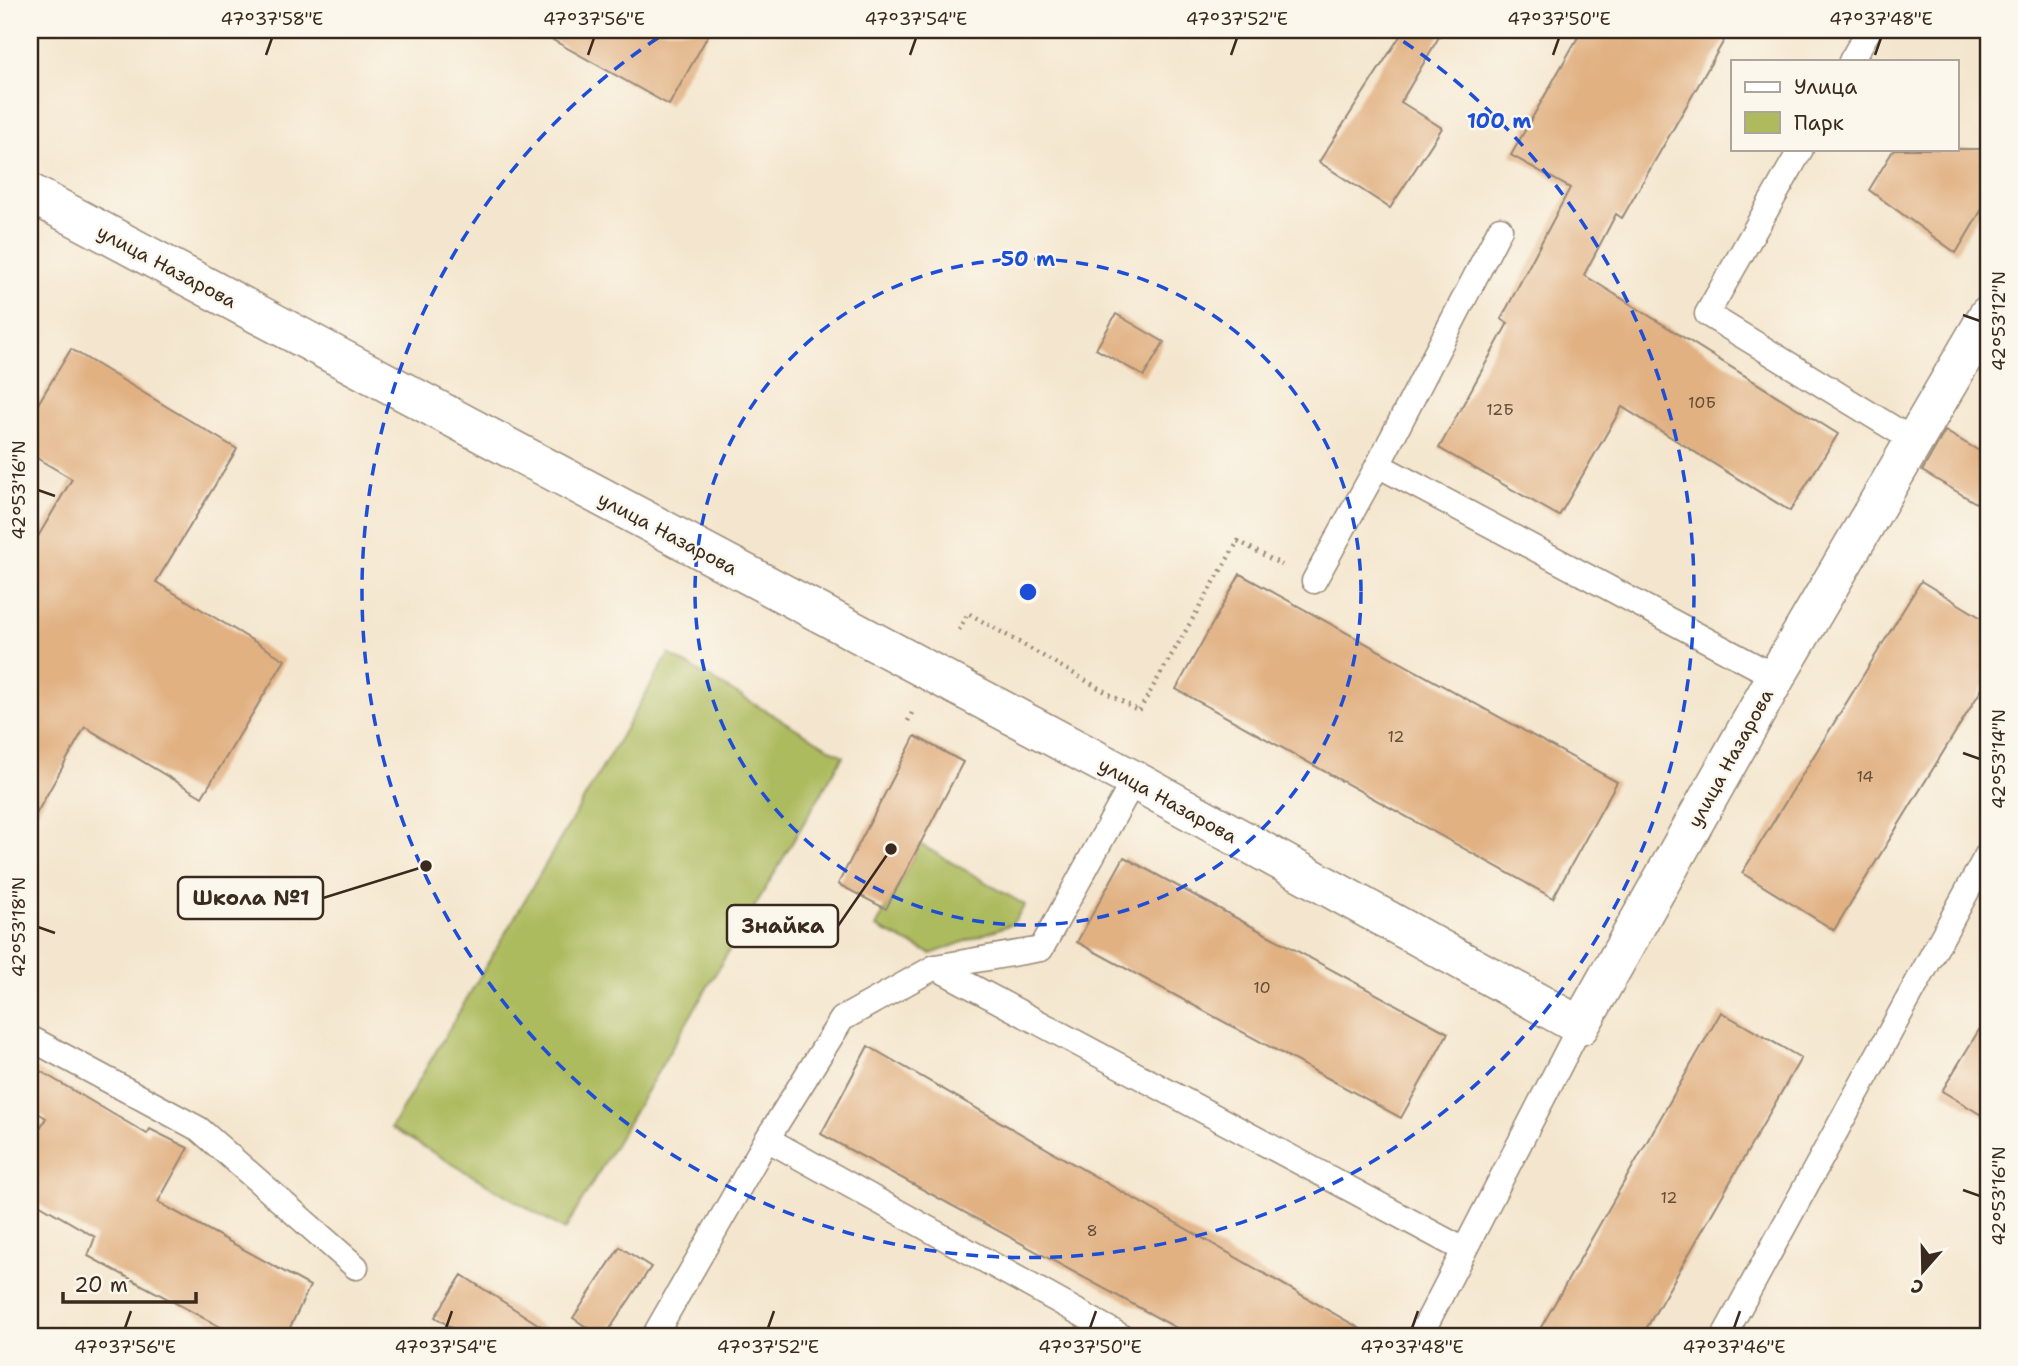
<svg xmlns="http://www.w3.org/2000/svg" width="2018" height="1366" viewBox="0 0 2018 1366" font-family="'Shantell Sans',sans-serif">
	<rect width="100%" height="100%" fill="#fbf7ec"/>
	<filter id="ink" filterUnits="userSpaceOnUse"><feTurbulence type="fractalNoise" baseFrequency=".0143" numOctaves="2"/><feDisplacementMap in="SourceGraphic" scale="14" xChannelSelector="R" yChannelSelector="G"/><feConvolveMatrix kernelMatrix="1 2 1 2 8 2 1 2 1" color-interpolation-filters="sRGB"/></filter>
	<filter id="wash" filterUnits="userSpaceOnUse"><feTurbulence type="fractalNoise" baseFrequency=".00686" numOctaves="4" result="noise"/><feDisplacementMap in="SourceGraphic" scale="28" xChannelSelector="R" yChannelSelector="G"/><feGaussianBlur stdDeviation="1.57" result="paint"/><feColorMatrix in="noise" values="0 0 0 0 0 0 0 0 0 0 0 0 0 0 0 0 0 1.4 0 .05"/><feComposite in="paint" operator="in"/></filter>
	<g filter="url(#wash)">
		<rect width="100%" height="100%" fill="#f4e6ce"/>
		<path fill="#adbb5e" stroke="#74723e" stroke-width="2" d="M669,654L843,756L565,1230L391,1128Z
			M920,844L1025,905L1012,924L931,954L876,927Z"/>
		<g id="blocks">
			<path fill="#e1b182" d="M535,30H711L669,105Z
				M1404,30H1443L1401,102L1442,128L1390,208L1319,162Z
				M1582,30H1730L1622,218L1616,214L1584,275L1838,434L1790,511L1622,407L1559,516L1439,448L1508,323L1501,319L1570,188L1511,155Z
				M1894,149H1988V199L1956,253L1869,190Z
				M1116,314L1164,342L1144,376L1096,349Z
				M71,349L237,449L156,582L285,660L202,797L85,727L30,825V550L72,479L30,454V417Z
				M1945,431L1988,456V510L1922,471Z
				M1240,574L1617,782L1553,898L1176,689Z
				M1921,581L1988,622V679L1834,930L1742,873Z
				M915,736L963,762L886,909L838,884Z
				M1124,857L1448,1033L1401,1118L1077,942Z
				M1721,1012L1801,1058L1642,1336H1536Z
				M1988,1015V1119L1942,1091Z
				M868,1046L1373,1336H1191L821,1134Z
				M30,1065L147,1134L150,1129L188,1148L158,1202L310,1286L286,1336H237L88,1256L95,1237L30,1199V1145L46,1118L30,1108Z
				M620,1247L651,1267L605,1336H600L573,1318Z
				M462,1275L556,1336H465L435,1317Z"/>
		</g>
	</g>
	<g filter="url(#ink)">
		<use href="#blocks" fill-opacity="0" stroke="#988876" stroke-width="2"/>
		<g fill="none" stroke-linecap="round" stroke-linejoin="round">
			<defs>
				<path id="service" d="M1851,61L1869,30
					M1801,149L1707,314L1914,441
					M1378,465L1776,677
					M1314,581L1378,465L1500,229
					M935,967L1464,1250
					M30,1038L199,1129L356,1267
					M767,1139L1121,1336
					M654,1336L767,1139L842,1019L935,967L1041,949L1134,780
					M1420,1336L1580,1026
					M1724,1336L1988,853"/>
				<path id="minor" d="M30,193L1134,780L1580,1026L1776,677L1988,315"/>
			</defs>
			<use href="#service" stroke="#988876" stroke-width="27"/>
			<use href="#minor" stroke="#988876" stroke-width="41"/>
			<path stroke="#988876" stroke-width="4.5" stroke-dasharray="2 5" stroke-linecap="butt" d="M959,630L968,613L1139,711L1238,541L1282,565
				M908,721L912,713"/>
			<use href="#service" stroke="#fff" stroke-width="24"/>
			<use href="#minor" stroke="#fff" stroke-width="38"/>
		</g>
	</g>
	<path fill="none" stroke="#3b2a1e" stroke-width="2.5" d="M266,55L272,38M588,55L594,38M910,55L916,38M1231,55L1237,38M1553,55L1559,38M1875,55L1881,38M1963,315L1980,321M38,490L55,496M1963,753L1980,759M38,927L55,933M1963,1190L1980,1196M125,1328L131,1311M446,1328L452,1311M768,1328L774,1311M1090,1328L1096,1311M1412,1328L1418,1311M1734,1328L1740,1311"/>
	<g fill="none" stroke="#1d4ed8" stroke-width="3.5" stroke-dasharray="12 9">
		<circle cx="1028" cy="592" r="333"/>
		<path d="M1386 30A666 666 0 1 1 670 30"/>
	</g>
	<g text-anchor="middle" stroke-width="5" stroke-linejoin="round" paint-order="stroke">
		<g font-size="16" fill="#644c37">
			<text x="1702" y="408">10Б</text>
			<text x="1500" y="415">12Б</text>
			<text x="1396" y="742">12</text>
			<text x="1865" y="782">14</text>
			<text x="1262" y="993">10</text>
			<text x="1669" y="1203">12</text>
			<text x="1092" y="1236">8</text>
		</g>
		<g font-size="19" fill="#3b2a1e" stroke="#fbf7ec">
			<text transform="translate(167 266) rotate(28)" y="7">улица Назарова</text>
			<text transform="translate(668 533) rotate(28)" y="7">улица Назарова</text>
			<text transform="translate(1730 758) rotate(-61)" y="7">улица Назарова</text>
			<text transform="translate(1168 800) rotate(29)" y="7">улица Назарова</text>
		</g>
	</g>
	<circle cx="1028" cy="592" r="10" fill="#1d4ed8" stroke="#fbf7ec" stroke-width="3.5"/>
	<g font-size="21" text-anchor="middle" font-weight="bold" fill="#1d4ed8" stroke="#fbf7ec" stroke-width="5" stroke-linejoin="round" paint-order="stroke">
		<text x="1499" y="128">100 m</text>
		<text x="1028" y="266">50 m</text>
	</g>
	<path fill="none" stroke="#3b2a1e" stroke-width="2.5" d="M426 866L323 898M891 849L838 926"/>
	<g fill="#3b2a1e" stroke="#fbf7ec" stroke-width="2.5">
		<circle cx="426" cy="866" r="7"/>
		<circle cx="891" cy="849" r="7"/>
	</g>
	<g fill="#fbf7ec" stroke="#3b2a1e" stroke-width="2.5">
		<rect x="178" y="877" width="145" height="42" rx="7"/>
		<rect x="727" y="905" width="111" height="42" rx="7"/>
	</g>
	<g font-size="21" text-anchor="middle" font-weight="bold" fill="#3b2a1e">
		<text x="251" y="905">Школа №1</text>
		<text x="783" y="933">Знайка</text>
	</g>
	<rect width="2018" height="1366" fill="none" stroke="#fbf7ec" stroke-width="77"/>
	<rect x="1731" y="60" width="228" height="91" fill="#fbf7ec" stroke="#aea59a" stroke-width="2"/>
	<rect x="1745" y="82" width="35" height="10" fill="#ffffff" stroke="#aea59a" stroke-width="2"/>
	<text x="1794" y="94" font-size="21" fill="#3b2a1e">Улица</text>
	<rect x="1745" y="112" width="35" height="21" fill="#adbb5e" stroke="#aea59a" stroke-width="2"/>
	<text x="1794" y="130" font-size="21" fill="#3b2a1e">Парк</text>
	<g transform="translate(1923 1271) rotate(200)" stroke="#fbf7ec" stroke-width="5" paint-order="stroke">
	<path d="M0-5L12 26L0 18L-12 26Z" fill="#3b2a1e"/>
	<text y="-10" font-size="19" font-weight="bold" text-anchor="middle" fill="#3b2a1e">С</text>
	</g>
	<path d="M63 1292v10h133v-10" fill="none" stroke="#3b2a1e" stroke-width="3.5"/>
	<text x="74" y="1292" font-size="21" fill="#3b2a1e" stroke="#fbf7ec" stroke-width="5" paint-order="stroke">20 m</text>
	<rect x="38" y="38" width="1942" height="1290" fill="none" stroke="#3b2a1e" stroke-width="2.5"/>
	<g font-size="18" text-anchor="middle" fill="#3b2a1e">
		<text x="272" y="25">47°37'58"E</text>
		<text x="594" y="25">47°37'56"E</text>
		<text x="916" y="25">47°37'54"E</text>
		<text x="1237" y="25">47°37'52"E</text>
		<text x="1559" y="25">47°37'50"E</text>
		<text x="1881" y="25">47°37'48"E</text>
		<text transform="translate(1999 321) rotate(-90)" y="6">42°53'12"N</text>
		<text transform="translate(19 490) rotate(-90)" y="6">42°53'16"N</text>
		<text transform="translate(1999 759) rotate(-90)" y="6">42°53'14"N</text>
		<text transform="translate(19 927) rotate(-90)" y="6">42°53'18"N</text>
		<text transform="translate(1999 1196) rotate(-90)" y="6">42°53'16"N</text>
		<text x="125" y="1353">47°37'56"E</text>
		<text x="446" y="1353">47°37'54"E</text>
		<text x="768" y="1353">47°37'52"E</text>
		<text x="1090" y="1353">47°37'50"E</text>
		<text x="1412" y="1353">47°37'48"E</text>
		<text x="1734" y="1353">47°37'46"E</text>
	</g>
</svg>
